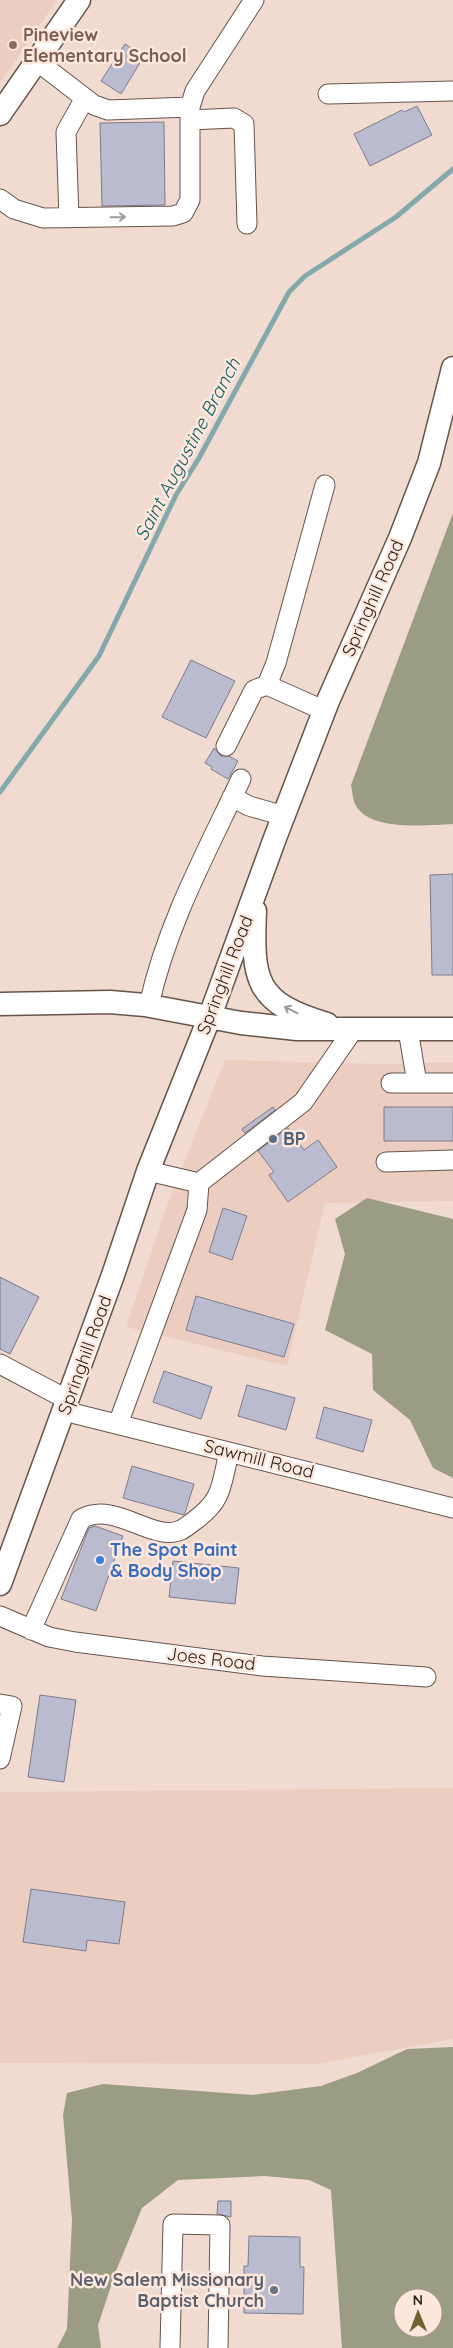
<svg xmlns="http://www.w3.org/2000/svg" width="453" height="2348" viewBox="0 0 453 2348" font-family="Quicksand,sans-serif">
	<rect width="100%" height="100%" fill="#f1dbd0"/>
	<path fill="#ebcebf" d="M0,0H57L0,83Z
		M225,1060L383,1064L453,1062V1201L325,1203L287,1366L126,1327L168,1203Z
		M453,1788V2039L317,2064L0,2063V1792Z"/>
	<path fill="#9a9d81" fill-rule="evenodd" d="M453,513V824C426,825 369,832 355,804C353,799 352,791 351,785Z
		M367,1198L453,1219V1478L433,1468L410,1420L373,1390L372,1354L325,1330L345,1254L335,1219Z
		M453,2047V2348H342L331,2190L309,2180L265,2176L178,2180L142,2208L116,2271L98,2325L101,2348H57L67,2329L72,2220L63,2115L67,2093L103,2084L253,2095L321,2086L357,2073L407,2049ZM403,2298H433V2328H403Z"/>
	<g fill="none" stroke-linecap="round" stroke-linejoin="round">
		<path stroke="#84a9ac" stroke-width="5" d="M0,792L99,656L176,495L199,458L289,292L305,276L396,217L453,169"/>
	</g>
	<path fill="#bbbbcf" stroke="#7c7c8f" d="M125,44L144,56L121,94L101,81Z
		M417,106L432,135L370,166L354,134L402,110L404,112Z
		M164,122L165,205L102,206L100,123Z
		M191,660L235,681L206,738L162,717Z
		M214,748L221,756H229L238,761L228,779L211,769L212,767L205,763Z
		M453,874V975H432L430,875Z
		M273,1107L275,1110L245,1133L242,1129Z
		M384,1107H453V1141H384Z
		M288,1128L304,1150L318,1140L337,1167L288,1202L269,1175L274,1172L258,1151Z
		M223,1208L247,1216L232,1260L209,1252Z
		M0,1277L39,1297L10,1354L0,1349Z
		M196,1296L294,1324L284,1357L186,1330Z
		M164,1371L212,1387L201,1419L153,1402Z
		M247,1385L295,1398L286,1430L238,1416Z
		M324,1407L372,1420L363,1452L316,1438Z
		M132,1466L194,1484L185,1513L184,1515L123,1498Z
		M95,1526L123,1536L96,1611L61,1599L89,1528Z
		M173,1561L239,1568L235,1604L169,1597Z
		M40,1695L76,1700L64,1782L28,1777Z
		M31,1889L125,1902L119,1944L87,1940L86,1951L23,1942Z
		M218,2201H231V2217L217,2214Z
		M249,2236L300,2237V2267H304L303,2314L244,2313V2266H248Z"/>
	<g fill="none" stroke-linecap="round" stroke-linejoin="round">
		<defs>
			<path id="minor" d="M328,94L453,91
				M190,107L195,91L254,0
				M190,120L234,118L244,124L247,224
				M0,199L14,209L43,218L173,216L183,213L190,200V107L108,110L94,105L38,62
				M69,218L66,132L85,98
				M267,685L276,663L325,485
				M226,746L254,690L267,685L325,711
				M232,797L249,806L284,816
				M149,1005C167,924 206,853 241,779
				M408,1030L417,1083
				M391,1083H453
				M386,1162L453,1160
				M148,1171L199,1183
				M0,1364L68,1400
				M64,1411L453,1508
				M118,1424L197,1210L199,1183L303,1102L353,1030
				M0,1616L49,1637L75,1642L262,1666L426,1677
				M31,1630L81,1519C116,1500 152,1543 181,1530C185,1528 190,1524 194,1521C223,1500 221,1486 229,1452
				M0,1704L12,1706L0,1759
				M170,2348L173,2224L220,2225L218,2348"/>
			<path id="major" d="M0,114L79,0
				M255,911C252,981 255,1003 327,1024
				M0,1004L110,1002L145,1005L241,1023L297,1029H453
				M0,1584L113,1275L148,1171L210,1016L275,838L328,701L400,538L429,463L453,368"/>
		</defs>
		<use href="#minor" stroke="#66544a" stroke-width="21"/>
		<use href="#major" stroke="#66544a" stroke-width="25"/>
		<use href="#minor" stroke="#fff" stroke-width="19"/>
		<use href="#major" stroke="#fff" stroke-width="22"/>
	</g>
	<defs><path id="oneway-shaft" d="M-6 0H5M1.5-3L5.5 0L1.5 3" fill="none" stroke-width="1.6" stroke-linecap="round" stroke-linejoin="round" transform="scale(1.25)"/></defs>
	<g stroke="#9f9c9a">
		<use href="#oneway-shaft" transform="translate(118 217) rotate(-1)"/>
		<use href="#oneway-shaft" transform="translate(291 1010) rotate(-153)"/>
	</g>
	<circle fill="#8d6e63" stroke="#fee8dd" stroke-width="2" cx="13" cy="45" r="5"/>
	<circle fill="#5c6f8a" stroke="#fee8dd" stroke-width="2" cx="273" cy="1139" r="5"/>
	<circle fill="#3f7fe0" stroke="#fee8dd" stroke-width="2" cx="100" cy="1560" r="5"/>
	<circle fill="#6b7280" stroke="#fee8dd" stroke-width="2" cx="274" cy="2290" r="5"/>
	<g text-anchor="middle" stroke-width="5" stroke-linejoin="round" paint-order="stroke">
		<g font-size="18" font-weight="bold" fill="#785e54" stroke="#fee8dd" text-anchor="start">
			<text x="23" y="41">Pineview<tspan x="23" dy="21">Elementary School</tspan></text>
		</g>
		<g font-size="18" fill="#2a221e" stroke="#fee8dd">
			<text transform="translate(373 598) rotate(-66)" y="6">Springhill Road</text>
			<text transform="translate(225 975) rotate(-69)" y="6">Springhill Road</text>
			<text transform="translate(85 1355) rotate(-70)" y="6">Springhill Road</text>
			<text transform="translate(259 1459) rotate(14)" y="6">Sawmill Road</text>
			<text transform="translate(211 1659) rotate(7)" y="6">Joes Road</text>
		</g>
		<g font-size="18" font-weight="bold" fill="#4e5e75" stroke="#fee8dd" text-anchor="start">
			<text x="283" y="1145">BP</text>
		</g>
		<g font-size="18" font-weight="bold" fill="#366cbe" stroke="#fee8dd" text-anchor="start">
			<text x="110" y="1556">The Spot Paint<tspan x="110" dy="21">&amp; Body Shop</tspan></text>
		</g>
		<g font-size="18" font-weight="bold" fill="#5b616d" stroke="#fee8dd" text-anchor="end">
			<text x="264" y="2286">New Salem Missionary<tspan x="264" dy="21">Baptist Church</tspan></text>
		</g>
		<g font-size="19" font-style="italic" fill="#0f5e63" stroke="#fee8dd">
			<text transform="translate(187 449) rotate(-62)" y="7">Saint Augustine Branch</text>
		</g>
	</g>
	<g transform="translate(418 2313) rotate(359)"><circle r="24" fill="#fee8dd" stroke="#a99991"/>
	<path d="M0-4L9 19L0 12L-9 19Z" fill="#6e6431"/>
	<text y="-8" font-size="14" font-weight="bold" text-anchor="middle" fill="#2a221e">N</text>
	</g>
</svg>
